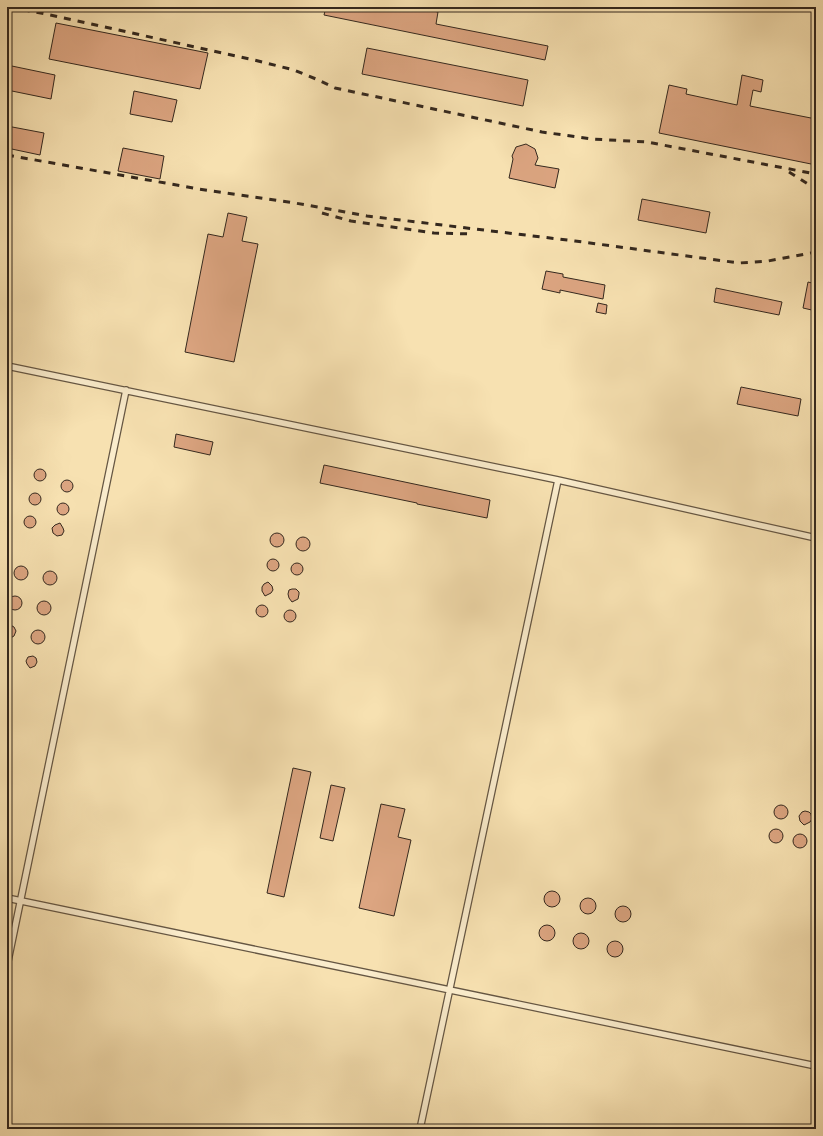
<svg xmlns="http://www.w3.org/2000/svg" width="823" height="1136" viewBox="0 0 823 1136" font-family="Alegreya,serif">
	<rect width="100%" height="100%" fill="#f7e1b1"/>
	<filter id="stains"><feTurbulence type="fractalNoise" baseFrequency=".005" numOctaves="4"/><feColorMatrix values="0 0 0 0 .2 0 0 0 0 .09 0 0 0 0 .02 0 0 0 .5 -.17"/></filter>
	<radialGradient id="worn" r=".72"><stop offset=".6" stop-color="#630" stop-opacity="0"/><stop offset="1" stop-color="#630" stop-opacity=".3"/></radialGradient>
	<path fill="#dca581" stroke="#34281e" d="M326,7H412L438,12L436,24L548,46L545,60L324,15Z
		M56,23L208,53L200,89L49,59Z
		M367,48L528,80L523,106L362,74Z
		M7,65L55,75L51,99L7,90Z
		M742,75L763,80L761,92L753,90L750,106L816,119V165L659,133L669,85L687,89L686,94L737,105Z
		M134,91L177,100L172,122L130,114Z
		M7,126L44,133L40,155L7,148Z
		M526,144L535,149L538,158L535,165L559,169L555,188L509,178L513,159L512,156L516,147Z
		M123,148L164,156L160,179L118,171Z
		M642,199L710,212L706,233L638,220Z
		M228,213L247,217L242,241L258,244L234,362L185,352L208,234L223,237Z
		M546,271L563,274V277L605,285L603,299L560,290V293L542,289Z
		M808,282L816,284V311L803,308Z
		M716,288L782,302L779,315L714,302Z
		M598,303L607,305L606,314L596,312Z
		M741,387L801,399L798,416L737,404Z
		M176,434L213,442L210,455L174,447Z
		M324,465L490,500L487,518L417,504V503L320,483Z
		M34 475a6 6 0 1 1 12 0a6 6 0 1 1-12 0Z
		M61 486a6 6 0 1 1 12 0a6 6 0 1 1-12 0Z
		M29 499a6 6 0 1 1 12 0a6 6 0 1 1-12 0Z
		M57 509a6 6 0 1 1 12 0a6 6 0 1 1-12 0Z
		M24 522a6 6 0 1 1 12 0a6 6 0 1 1-12 0Z
		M60,523L63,528L64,531L62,535L57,536L53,533L52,528L55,525Z
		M270 540a7 7 0 1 1 14 0a7 7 0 1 1-14 0Z
		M296 544a7 7 0 1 1 14 0a7 7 0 1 1-14 0Z
		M267 565a6 6 0 1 1 12 0a6 6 0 1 1-12 0Z
		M291 569a6 6 0 1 1 12 0a6 6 0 1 1-12 0Z
		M14 573a7 7 0 1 1 14 0a7 7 0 1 1-14 0Z
		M43 578a7 7 0 1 1 14 0a7 7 0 1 1-14 0Z
		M268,582L272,586L273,590L271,593L265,596L262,591V587L264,584Z
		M292,589H296L299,592V594L298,599L292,602L289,598L288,594L289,590Z
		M8 603a7 7 0 1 1 14 0a7 7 0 1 1-14 0Z
		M37 608a7 7 0 1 1 14 0a7 7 0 1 1-14 0Z
		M256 611a6 6 0 1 1 12 0a6 6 0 1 1-12 0Z
		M284 616a6 6 0 1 1 12 0a6 6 0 1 1-12 0Z
		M7,623L14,627L16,631L14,636L7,640Z
		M31 637a7 7 0 1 1 14 0a7 7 0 1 1-14 0Z
		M33,656L36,658L37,662L35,666L30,668L27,664L26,661L28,657Z
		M293,768L311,772L284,897L267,893Z
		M331,785L345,788L333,841L320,838Z
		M381,804L405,809L398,837L411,840L394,916L359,908Z
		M774 812a7 7 0 1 1 14 0a7 7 0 1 1-14 0Z
		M805,811L809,812L811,814L812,819L810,822L804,825L800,821L799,816L802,812Z
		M769 836a7 7 0 1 1 14 0a7 7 0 1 1-14 0Z
		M793 841a7 7 0 1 1 14 0a7 7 0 1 1-14 0Z
		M544 899a8 8 0 1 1 16 0a8 8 0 1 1-16 0Z
		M580 906a8 8 0 1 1 16 0a8 8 0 1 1-16 0Z
		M615 914a8 8 0 1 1 16 0a8 8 0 1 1-16 0Z
		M539 933a8 8 0 1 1 16 0a8 8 0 1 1-16 0Z
		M573 941a8 8 0 1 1 16 0a8 8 0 1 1-16 0Z
		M607 949a8 8 0 1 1 16 0a8 8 0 1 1-16 0Z"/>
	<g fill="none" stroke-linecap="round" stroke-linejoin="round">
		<defs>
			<path id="lane" d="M7,366L558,480L816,538
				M7,898L816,1066
				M7,966L126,390
				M420,1129L558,480"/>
		</defs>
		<use href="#lane" stroke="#655643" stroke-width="8"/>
		<use href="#lane" stroke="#faeccc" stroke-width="5.5"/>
		<path stroke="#34281e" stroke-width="3" stroke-dasharray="7 7" stroke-linecap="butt" d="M9,7L46,14L254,60L294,70L316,79L335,88L542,132L592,139L647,142L816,174
			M7,155L199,189L295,203L367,216L575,241L739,263L768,261L816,252
			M789,172L816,189
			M322,213L351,221L434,233L474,234"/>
	</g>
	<rect width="823" height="1136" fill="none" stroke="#f7e1b1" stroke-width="24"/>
	<rect x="8" y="8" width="807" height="1120" fill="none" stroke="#34281e" stroke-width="2"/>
	<rect x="12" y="12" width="799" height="1112" fill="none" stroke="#34281e"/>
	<rect width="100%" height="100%" filter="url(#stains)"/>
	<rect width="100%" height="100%" fill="url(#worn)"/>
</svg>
